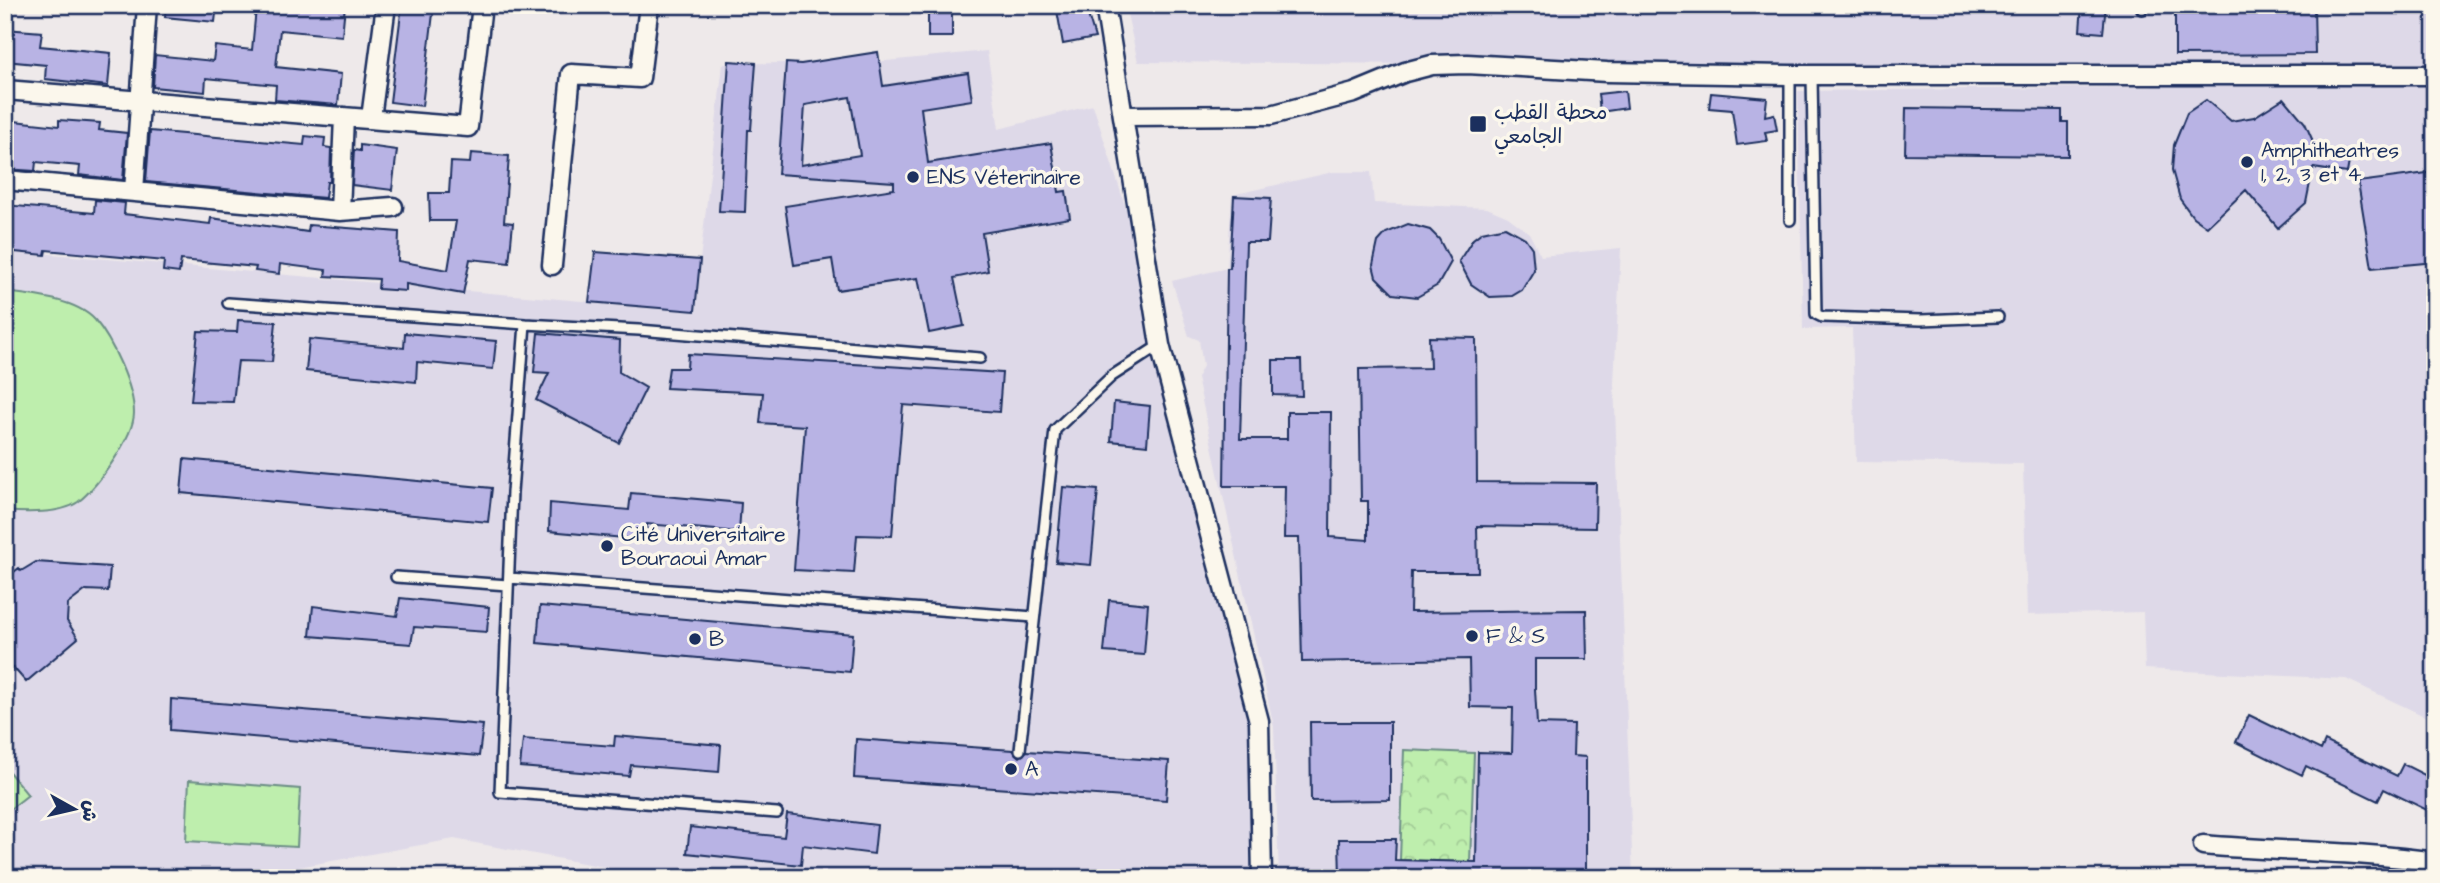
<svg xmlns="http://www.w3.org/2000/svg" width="2440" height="883" viewBox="0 0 2440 883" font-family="'Architects Daughter','Playpen Sans Arabic',sans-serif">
	<defs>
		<pattern id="park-crowns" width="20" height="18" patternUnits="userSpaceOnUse" patternTransform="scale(1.75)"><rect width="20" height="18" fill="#beeead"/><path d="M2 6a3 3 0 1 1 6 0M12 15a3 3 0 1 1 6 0" fill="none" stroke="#a3cc97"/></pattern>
	</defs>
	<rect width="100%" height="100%" fill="#eee9ea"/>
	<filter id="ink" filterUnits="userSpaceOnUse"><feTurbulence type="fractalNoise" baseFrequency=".0143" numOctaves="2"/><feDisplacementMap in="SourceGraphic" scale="14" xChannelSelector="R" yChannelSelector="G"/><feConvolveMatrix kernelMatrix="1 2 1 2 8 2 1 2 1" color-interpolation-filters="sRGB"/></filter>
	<g filter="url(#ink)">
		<path fill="#ded9e8" d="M1125,5H2435V721L2346,679L2145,669L2143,612L2027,615L2023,464L1856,462L1852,328L1803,329L1798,91L2151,87V69L1138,62Z
			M987,51L999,129L1093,105L1131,224L1256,747L1266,878H695L647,875L454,839L238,878H24L5,863V250L694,311L723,64L886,61Z
			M1333,172H1371L1374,203L1487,208L1508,217L1529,233L1541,256L1621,248L1614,383L1633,878H1279L1274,727L1197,378L1203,366L1199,340L1189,336L1172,281L1227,268L1232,195Z"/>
		<path fill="url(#park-crowns)" stroke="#6c8e86" stroke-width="2" d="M1404,750L1474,753L1470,862L1400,860Z"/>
		<path fill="#beeead" stroke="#6c8e86" stroke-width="2" d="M5,292C32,295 76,299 95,320C112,340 134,387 134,413C134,437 97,487 78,502C61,514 25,513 5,511Z
			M5,767L28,795L5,813Z
			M189,780L300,789L297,847L186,841Z"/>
		<path fill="#b8b3e4" stroke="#1b2f5e" stroke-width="2" fill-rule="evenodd" d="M166,5H217L215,22L165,17Z
			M282,5H345L342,36L280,30L276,67L341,74L338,105L275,100L276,85L206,78L205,92L153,87L155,55L213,61L215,46L252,50L256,8L281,10Z
			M402,5H434L422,106L390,102Z
			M1056,5H1085L1095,38L1063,44Z
			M2082,5H2106L2103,33L2080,31Z
			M2175,5H2314L2315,54L2175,55Z
			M928,11H952V37H928Z
			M5,29L42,32L40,46L111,53L108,86L45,79L46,65L5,61Z
			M878,52L883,86L968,73L972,100L921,108L928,163L1051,143L1059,192L1066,191L1070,218L982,233L988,271L954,278L964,326L929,333L918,278L837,290L832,259L794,265L785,206L894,189V182L778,174L786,63L801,64ZM850,97L860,155L801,165L805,105Z
			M729,61L756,63L751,130H748L745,212L719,211Z
			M1625,91L1627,108L1600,112L1598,94Z
			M1711,93L1767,98L1765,116L1774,114L1777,130L1765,132L1767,141L1737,145L1732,110L1709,108Z
			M2284,98L2305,123L2312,139L2313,153L2349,162L2347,173L2313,168L2306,203L2278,228L2246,190L2207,227L2193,217L2180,199L2172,170L2174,145L2187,113L2206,100L2231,121L2254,117Z
			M1906,108L2062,110V122H2068V156L1905,154Z
			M5,120L59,126V120L100,123L99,130L127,133L123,180L79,175L80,166L36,162L35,171L5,169Z
			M150,131L304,145L305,136L325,138L324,147L331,148L330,182H327L325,198L146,182Z
			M360,145L397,150L392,190L352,185L354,150L360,151Z
			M471,153L509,156L504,222L513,223L509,263L470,259L463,294L406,284V291L378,289L379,279L325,276L326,270L280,264L279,274L255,271L256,267L181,260L179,273L163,271L164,261L46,250L45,255L5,251V205L94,213L95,200L125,203L124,214L210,224L211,218L308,232L309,225L399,232L398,261L448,270L456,221H430L429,193H449L451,162L470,163Z
			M2435,172V262L2372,268L2358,182Z
			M1234,196L1271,198L1268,242H1246L1240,439H1287V412H1331L1330,537L1368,540V501H1361L1359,369L1430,368L1429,337L1476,338L1477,482L1596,483L1595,528L1477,526L1478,572H1411L1410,612L1586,610L1587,659H1535V689L1537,724L1574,725L1573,756L1586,757V878H1340L1339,839H1396L1395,860L1476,862L1478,752L1512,753L1513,708L1470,707L1469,659L1302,662L1299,538H1284L1285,486H1224L1227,268H1230Z
			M1408,224L1430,230L1439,239L1451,262L1438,285L1417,297L1393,294L1376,277L1373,265L1378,242L1386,233Z
			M1505,227L1525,238L1532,248L1534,270L1522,290L1512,296L1490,297L1471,284L1459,261L1473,239L1482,232Z
			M595,252L700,260L695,311L589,302Z
			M238,320L276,322L272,362L238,361L233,402L191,401L198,331L237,332Z
			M405,333L496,341L493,369L417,362L416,382L306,371L309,339L404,348Z
			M538,333L620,340L619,372L646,388L619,443L536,400L549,373L534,372Z
			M688,354L1002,373L999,412L903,405L892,536L857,535L854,573L794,570L805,426L760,423L763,393L666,388L669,368H687Z
			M1273,360H1301L1302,396L1273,395Z
			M1114,402L1150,406L1147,445L1111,441Z
			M184,459L492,488L488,522L181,493Z
			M1063,487L1098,490L1091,565L1056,562Z
			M631,493L741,503L739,532L647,524L645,540L549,531L550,503L629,510Z
			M36,562L110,567L108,591L86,590L68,604L67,621L78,638L26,682L5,658V579L19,568L21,571Z
			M400,598L489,607L487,632L414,627L411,644L310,636L313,606L397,616Z
			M1109,600L1148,604L1144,655L1104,652Z
			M540,606L853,634L850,672L537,643Z
			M171,699L483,725L479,756L170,730Z
			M2249,715L2321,750L2325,741L2397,776L2403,764L2435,780V814L2384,789L2378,801L2306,766L2302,775L2236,742Z
			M1310,722H1390V800L1311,801Z
			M615,736L721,745L719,772L631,765L629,776L520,767L523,739L614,746Z
			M856,739L1013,750L1020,757L1027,751L1169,761L1166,800L854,778Z
			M787,814L877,825L874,854L803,845L801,865L687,853L690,827L784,837Z"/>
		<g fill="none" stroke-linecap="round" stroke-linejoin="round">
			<defs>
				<path id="service" d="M2142,5V9
					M1812,75L1816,314L1822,317L1921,320L1998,317
					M1790,220V75
					M228,303L525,324
					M396,577L508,585
					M509,578L1034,617
					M1020,750L1055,430L1112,376L1160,345
					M777,813L500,792L512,492L525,324L639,330L980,358"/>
				<path id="minor" d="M1105,5L1160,345L1259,721L1262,878
					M5,90L468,127L482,5
					M1123,116L1271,115L1354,93L1405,72L1432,65L1467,64L1607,72L1790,75H2435
					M371,118L386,5
					M5,180L340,211L393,207
					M134,191L147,5
					M340,211L344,117
					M552,265L571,74L640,78L649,5
					M2203,845C2281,852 2358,851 2435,862"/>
			</defs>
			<use href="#service" stroke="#1b2f5e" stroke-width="14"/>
			<use href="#minor" stroke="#1b2f5e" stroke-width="23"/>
			<use href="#service" stroke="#fbf7ec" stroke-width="9"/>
			<use href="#minor" stroke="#fbf7ec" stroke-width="18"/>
		</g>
	</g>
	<g fill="#1b2f5e" stroke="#fbf7ec" stroke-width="2.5">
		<rect x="1469" y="115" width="18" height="18" rx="3.5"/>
		<circle cx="2247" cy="162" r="7"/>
		<circle cx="913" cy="177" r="7"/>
		<circle cx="607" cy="546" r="7"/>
		<circle cx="1472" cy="636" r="7"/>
		<circle cx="695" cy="639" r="7"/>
		<circle cx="1011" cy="769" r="7"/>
	</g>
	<g text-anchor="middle" stroke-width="7" stroke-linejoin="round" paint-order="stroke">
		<g font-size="21" fill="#1b2f5e" stroke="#fbf7ec" text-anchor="start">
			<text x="1494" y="119">محطة القطب<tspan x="1494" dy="24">الجامعي</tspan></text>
			<text x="2261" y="157">Amphitheatres<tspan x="2261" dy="24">1, 2, 3 et 4</tspan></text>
			<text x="927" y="184">ENS Véterinaire</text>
			<text x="621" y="541">Cité Universitaire<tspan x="621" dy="24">Bouraoui Amar</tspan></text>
			<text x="1486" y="643">F &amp; S</text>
			<text x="709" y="646">B</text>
			<text x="1025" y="776">A</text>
		</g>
	</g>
	<rect width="2440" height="883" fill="none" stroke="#fbf7ec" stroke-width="28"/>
	<rect x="14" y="14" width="2412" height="855" fill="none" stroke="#1b2f5e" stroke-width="2.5" filter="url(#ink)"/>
	<g transform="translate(74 809) rotate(98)" stroke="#fbf7ec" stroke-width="5" paint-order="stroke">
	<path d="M0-5L12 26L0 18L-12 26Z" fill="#1b2f5e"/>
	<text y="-10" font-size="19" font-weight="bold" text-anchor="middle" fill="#1b2f5e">ش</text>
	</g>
</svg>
